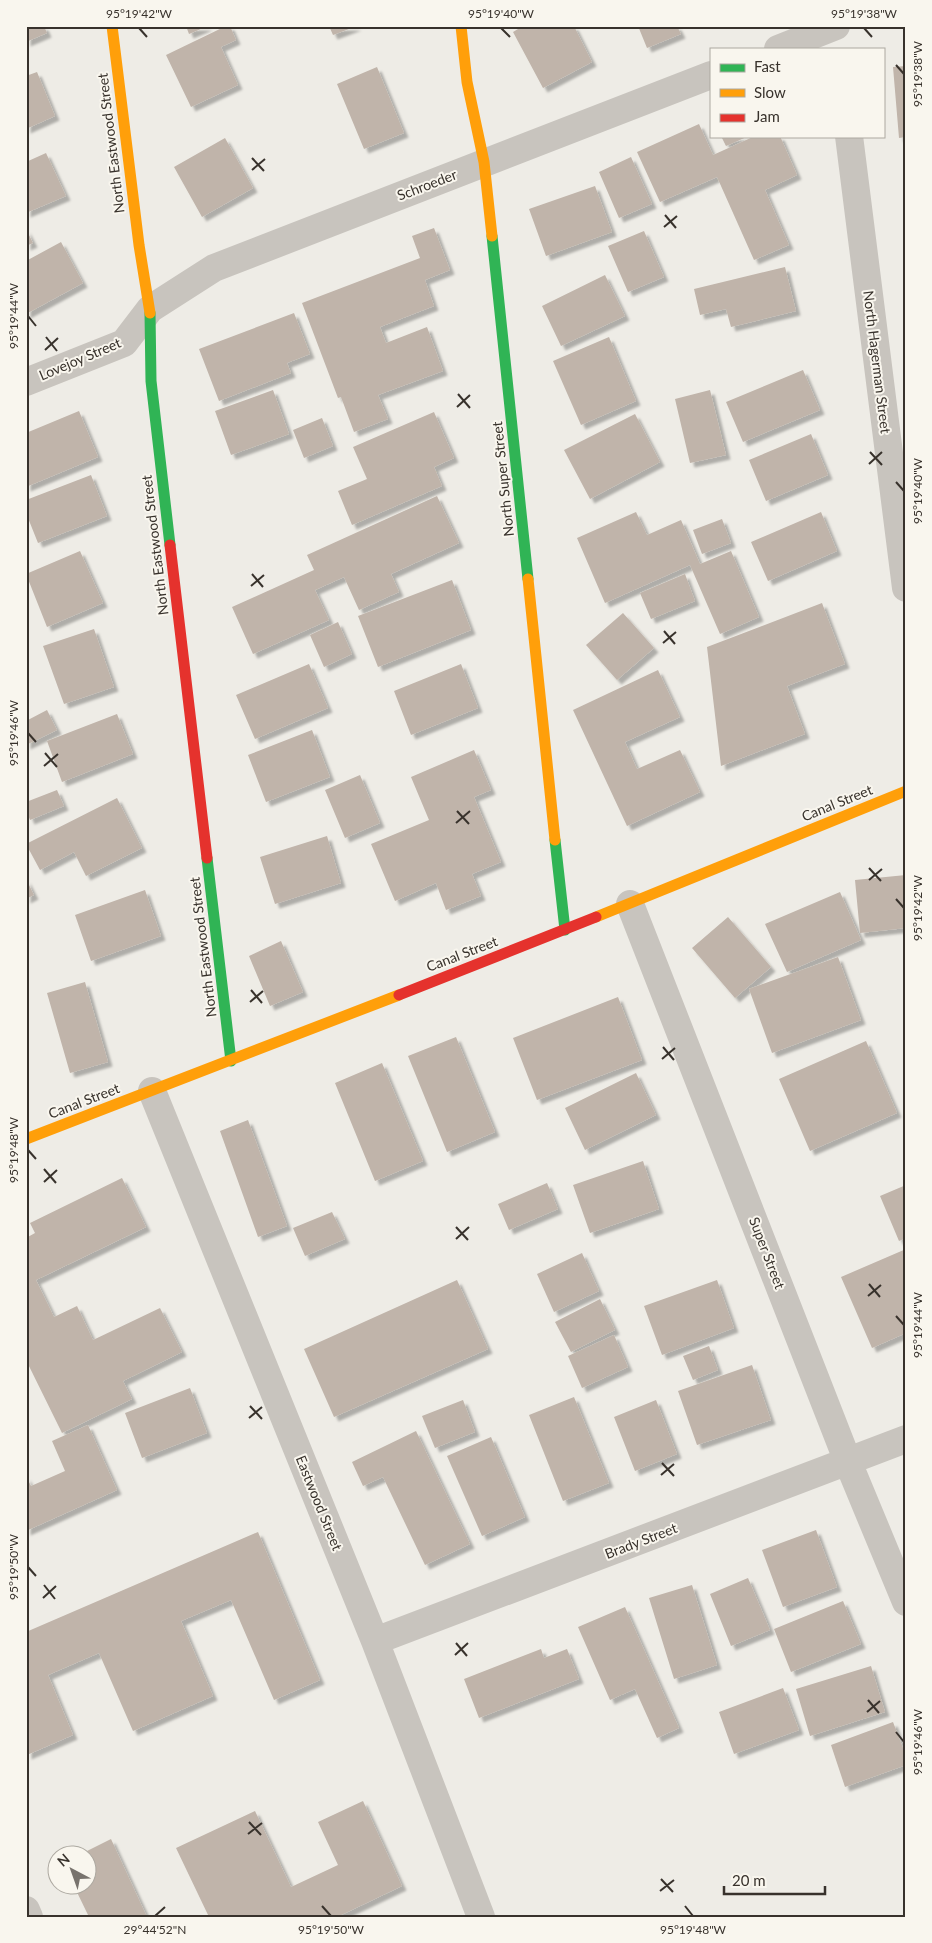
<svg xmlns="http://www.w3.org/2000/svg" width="932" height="1943" viewBox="0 0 932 1943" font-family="Lato,sans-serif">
	<defs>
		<filter id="shadow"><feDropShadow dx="4.5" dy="4.5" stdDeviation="1" flood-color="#0004"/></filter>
	</defs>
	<rect width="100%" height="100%" fill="#eeece6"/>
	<path fill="#c0b4aa" filter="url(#shadow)" d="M26,26H44L47,33L26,42Z
		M186,26H208L189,34Z
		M226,26H230L236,40L221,47L238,85L191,107L166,55Z
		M329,26H357L333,35Z
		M523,26H574L592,62L543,88L513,32Z
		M638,26H677L681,34L647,48Z
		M906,66V137L899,138L893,67Z
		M377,67L404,133L364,149L337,84Z
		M37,72L55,116L26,129V76Z
		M699,124L713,155L755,136H780L797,175L765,190L789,245L754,260L717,177L660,202L637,152Z
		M721,136H749L726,146Z
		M225,138L253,188L202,217L174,167Z
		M46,153L66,196L26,213V162Z
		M631,157L652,204L619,218L599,172Z
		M595,186L612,232L546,256L529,209Z
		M434,228L450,270L425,280L434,306L380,327L386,343L427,327L443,371L378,395L388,419L354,432L341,397L338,398L302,303L420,258L412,236Z
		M26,229L33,243L26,246Z
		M644,231L664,277L628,292L608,246Z
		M61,242L83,283L26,314V261Z
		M785,267L796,311L731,327L726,309L700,315L694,289Z
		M605,275L625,316L561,346L542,306Z
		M294,313L310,354L287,363L291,373L219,401L199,349Z
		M609,337L636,401L581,425L553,361Z
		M803,370L820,410L743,442L726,402Z
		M273,390L289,434L231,455L215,411Z
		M710,390L726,455L690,463L675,399Z
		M79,411L98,457L26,487V433Z
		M434,412L454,458L434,467L442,486L352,525L338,491L367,479L353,447Z
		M635,414L660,462L590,499L564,450Z
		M322,418L333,446L304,458L293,430Z
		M811,434L828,475L766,501L749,460Z
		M91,475L107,516L38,543L26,513V500Z
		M437,496L459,543L391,574L399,592L359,610L344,577L315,590L329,620L253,654L232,607L314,570L307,555Z
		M636,512L647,535L681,520L700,564L731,551L759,617L720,634L690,565L605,603L577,538Z
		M821,512L837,551L768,581L751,542Z
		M722,519L731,543L702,554L693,530Z
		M80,551L103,603L47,627L26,574Z
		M685,574L695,601L651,619L640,593Z
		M452,580L471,630L378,667L358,616Z
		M822,603L845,664L787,686L805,734L721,766L707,647Z
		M623,613L654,648L617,680L586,645Z
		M338,622L352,654L324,667L310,635Z
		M94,629L114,687L64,704L43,646Z
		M309,664L328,708L255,739L236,695Z
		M461,664L478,708L411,735L394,691Z
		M658,670L680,717L625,742L637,769L680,750L700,792L627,826L573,710Z
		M47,710L57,730L26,745V721Z
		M117,714L133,754L62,782L47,741Z
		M312,730L330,777L266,802L248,755Z
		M474,750L491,790L474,797L501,862L472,874L481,896L446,910L436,883L395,901L371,844L429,820L411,777Z
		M360,775L380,823L345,838L325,790Z
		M57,790L64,806L30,820L26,810V802Z
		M117,798L142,848L86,876L74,852L40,870L26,844Z
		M327,836L341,883L275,904L260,857Z
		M906,875V928L860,933L855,880Z
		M26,879L34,895L26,899Z
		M145,890L161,936L91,961L75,915Z
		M840,892L861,940L787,972L765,924Z
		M728,917L771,967L735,998L692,948Z
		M281,941L303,992L270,1006L249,956Z
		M838,957L861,1020L772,1053L749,989Z
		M85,982L108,1062L70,1073L47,993Z
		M618,997L642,1060L537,1100L513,1038Z
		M456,1037L495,1132L447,1152L408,1056Z
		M866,1041L897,1113L810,1151L779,1079Z
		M382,1063L423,1161L375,1181L335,1083Z
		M636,1073L656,1115L585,1150L565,1108Z
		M248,1120L287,1226L258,1237L220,1131Z
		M643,1161L659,1209L590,1233L573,1185Z
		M122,1178L146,1227L36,1280L54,1317L77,1306L93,1340L160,1308L182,1352L123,1381L132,1399L62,1433L26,1360V1238L35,1233L30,1223Z
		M547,1183L558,1209L509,1230L498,1204Z
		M906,1185V1238L899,1241L880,1196Z
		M332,1212L345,1239L305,1256L293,1228Z
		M906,1249V1333L872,1348L841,1277Z
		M582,1253L599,1291L554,1312L537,1274Z
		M457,1280L488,1349L334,1417L304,1349Z
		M717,1280L734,1328L662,1355L644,1306Z
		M600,1299L615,1330L571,1352L555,1322Z
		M614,1335L628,1367L582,1388L568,1356Z
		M709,1346L718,1370L693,1380L683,1356Z
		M752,1365L771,1420L697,1445L678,1391Z
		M190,1388L207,1433L142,1458L125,1413Z
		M574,1397L609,1483L563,1501L529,1415Z
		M463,1400L475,1432L435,1448L422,1416Z
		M656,1400L677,1454L635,1471L614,1417Z
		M88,1425L117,1490L26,1531V1476L31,1486L65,1471L52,1441Z
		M416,1431L470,1544L425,1565L383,1477L363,1486L352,1462Z
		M491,1437L525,1517L482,1536L447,1456Z
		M816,1530L837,1587L783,1607L762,1550Z
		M258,1532L320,1680L274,1700L231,1600L181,1621L213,1696L133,1731L99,1653L48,1675L73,1735L27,1755L26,1632Z
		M748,1578L770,1630L731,1646L710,1594Z
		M692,1585L717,1665L674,1679L649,1598Z
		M843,1601L861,1644L791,1672L774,1629Z
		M625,1607L679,1728L657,1738L635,1689L610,1700L578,1627Z
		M541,1649L544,1658L567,1649L579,1679L479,1718L464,1679Z
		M871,1666L885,1712L810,1736L796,1689Z
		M783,1688L799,1730L734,1754L719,1712Z
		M893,1722L906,1756V1765L845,1787L831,1745Z
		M363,1801L402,1886L337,1917H209L176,1848L255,1811L291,1887L338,1865L318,1822Z
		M111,1839L147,1917H89L74,1886H88V1856H77Z"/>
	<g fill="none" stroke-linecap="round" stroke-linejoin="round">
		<path stroke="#c8c4be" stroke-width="28" d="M778,49L836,26
			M849,136L906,588
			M26,382L124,343L150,309L214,268L711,75
			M630,904L848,1462L906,1602
			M152,1091L375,1641L481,1917
			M375,1641L906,1439
			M26,1910L29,1917"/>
		<path stroke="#30b455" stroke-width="11" d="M492,236L528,579
			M150,313L151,381L170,545
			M555,840L565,930
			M207,858L231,1061"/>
		<path stroke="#ff9f0a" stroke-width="11" d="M112,26L139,245L150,313
			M461,26L467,82L484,162L492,236
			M528,579L555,840
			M596,917L906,791
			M26,1139L399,995"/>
		<path stroke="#e5322d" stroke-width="11" d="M170,545L207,858
			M399,995L596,917"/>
	</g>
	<path fill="none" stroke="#38322c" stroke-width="2" d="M139,28L147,37M501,28L510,37M864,28L872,37M896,65L904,74M252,158L264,171M252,170L265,159M665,215L676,228M664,227L677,216M28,316L36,326M46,337L57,351M45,350L58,338M458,394L470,408M457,407L470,395M870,452L882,465M869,464L882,452M896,482L904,491M252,574L263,587M251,586L264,575M664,631L675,644M663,643L676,632M28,733L36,742M45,753L57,767M44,766L58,754M457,811L469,824M456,823L470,811M869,868L881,881M869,880L882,869M896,899L904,908M251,990L262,1003M250,1002L263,991M663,1047L674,1060M662,1059L675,1048M28,1150L36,1159M44,1169L56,1183M44,1182L57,1170M456,1227L468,1240M456,1239L469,1227M869,1284L880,1297M868,1296L881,1285M896,1316L904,1325M250,1406L262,1419M249,1418L262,1407M662,1463L674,1476M661,1475L674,1464M28,1567L36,1576M44,1585L55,1599M43,1598L56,1586M456,1643L467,1656M455,1655L468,1643M868,1700L879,1713M867,1712L880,1701M896,1732L904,1742M249,1822L261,1835M248,1834L262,1823M661,1879L673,1892M660,1891L674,1880M322,1906L331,1916M685,1906L693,1916M155,1916L165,1907"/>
	<g text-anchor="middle" stroke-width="4" stroke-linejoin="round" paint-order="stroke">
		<g font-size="14" fill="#38322c" stroke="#f9f6ee">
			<text transform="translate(111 143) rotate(-97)" y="5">North Eastwood Street</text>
			<text transform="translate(427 185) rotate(-21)" y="5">Schroeder</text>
			<text transform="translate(80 359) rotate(-23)" y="5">Lovejoy Street</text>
			<text transform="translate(877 362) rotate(83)" y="5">North Hagerman Street</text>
			<text transform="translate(503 479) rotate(-96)" y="5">North Super Street</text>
			<text transform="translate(155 545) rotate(-97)" y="5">North Eastwood Street</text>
			<text transform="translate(837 803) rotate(-22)" y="5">Canal Street</text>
			<text transform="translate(203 947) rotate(-97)" y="5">North Eastwood Street</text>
			<text transform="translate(462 954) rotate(-21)" y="5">Canal Street</text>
			<text transform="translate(84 1101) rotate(-21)" y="5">Canal Street</text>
			<text transform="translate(767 1253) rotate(69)" y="5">Super Street</text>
			<text transform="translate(319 1503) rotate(68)" y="5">Eastwood Street</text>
			<text transform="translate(641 1541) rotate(-21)" y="5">Brady Street</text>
		</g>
	</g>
	<rect width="932" height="1943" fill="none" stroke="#f9f6ee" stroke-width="55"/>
	<rect x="710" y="48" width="175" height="90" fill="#f9f6ee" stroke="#aca8a0"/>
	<rect x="720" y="64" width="25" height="8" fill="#30b455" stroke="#aca8a0"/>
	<text x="754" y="72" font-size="15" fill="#38322c">Fast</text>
	<rect x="720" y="89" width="25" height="8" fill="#ff9f0a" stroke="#aca8a0"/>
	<text x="754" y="98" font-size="15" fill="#38322c">Slow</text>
	<rect x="720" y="114" width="25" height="8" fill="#e5322d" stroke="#aca8a0"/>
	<text x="754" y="122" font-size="15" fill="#38322c">Jam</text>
	<g transform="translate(72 1870) rotate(319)"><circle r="24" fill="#f9f6ee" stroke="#aca8a0"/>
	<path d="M0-4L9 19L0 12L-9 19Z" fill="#78736d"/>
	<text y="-8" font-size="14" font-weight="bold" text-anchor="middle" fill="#38322c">N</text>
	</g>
	<path d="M724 1886v8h101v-8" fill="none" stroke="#38322c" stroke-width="2.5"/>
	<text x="732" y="1886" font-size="15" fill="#38322c" stroke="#f9f6ee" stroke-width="4" paint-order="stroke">20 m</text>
	<rect x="28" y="28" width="876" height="1888" fill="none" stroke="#38322c" stroke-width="2"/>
	<g font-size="12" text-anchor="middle" fill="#38322c">
		<text x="139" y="18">95°19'42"W</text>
		<text x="501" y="18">95°19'40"W</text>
		<text x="864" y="18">95°19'38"W</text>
		<text transform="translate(918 74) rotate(-90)" y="4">95°19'38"W</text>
		<text transform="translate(14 316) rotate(-90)" y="4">95°19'44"W</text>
		<text transform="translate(918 491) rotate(-90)" y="4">95°19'40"W</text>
		<text transform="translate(14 733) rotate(-90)" y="4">95°19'46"W</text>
		<text transform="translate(918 908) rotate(-90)" y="4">95°19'42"W</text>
		<text transform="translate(14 1150) rotate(-90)" y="4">95°19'48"W</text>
		<text transform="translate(918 1325) rotate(-90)" y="4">95°19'44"W</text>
		<text transform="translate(14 1567) rotate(-90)" y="4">95°19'50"W</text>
		<text transform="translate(918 1742) rotate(-90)" y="4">95°19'46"W</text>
		<text x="155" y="1934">29°44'52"N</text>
		<text x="331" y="1934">95°19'50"W</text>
		<text x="693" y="1934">95°19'48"W</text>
	</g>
</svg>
